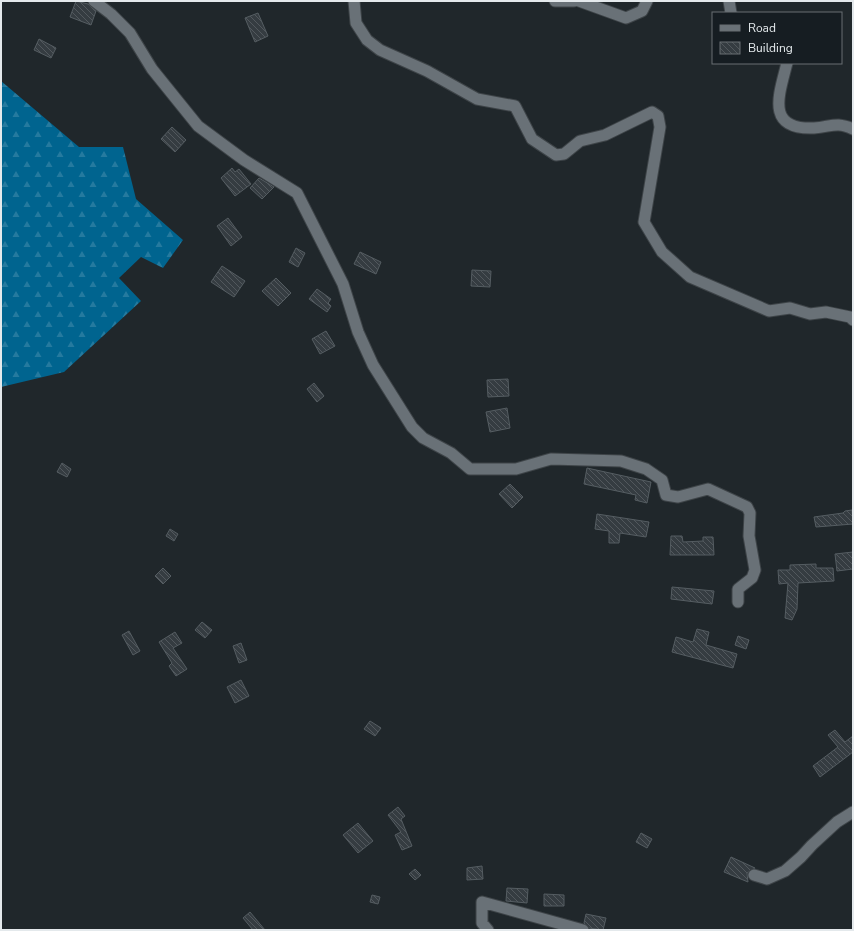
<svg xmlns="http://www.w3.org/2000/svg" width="854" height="931" viewBox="0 0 854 931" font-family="'Nunito Sans',sans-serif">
	<defs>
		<pattern id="forest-firs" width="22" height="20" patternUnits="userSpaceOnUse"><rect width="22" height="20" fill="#00648f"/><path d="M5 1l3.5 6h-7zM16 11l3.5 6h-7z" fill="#257a9f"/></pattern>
		<pattern id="building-back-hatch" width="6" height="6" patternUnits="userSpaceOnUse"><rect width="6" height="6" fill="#353c41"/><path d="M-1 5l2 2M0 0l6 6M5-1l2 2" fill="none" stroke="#52585d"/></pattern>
	</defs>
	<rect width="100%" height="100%" fill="#20272b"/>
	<path fill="url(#forest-firs)" d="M1,81L79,147H123L136,199L183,240L163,268L141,257L119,278L141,301L64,372L1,387Z"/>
	<path fill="url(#building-back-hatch)" stroke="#555d62" d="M76,1L88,4L96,11L91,25L70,17Z
		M258,13L268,36L255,42L245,18Z
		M39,39L56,48L51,58L34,50Z
		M172,127L186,140L175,152L161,139Z
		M232,168L235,172L239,169L251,184L235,196L221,178Z
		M259,178L274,187L262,199L250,188Z
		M228,218L242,237L231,246L217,226Z
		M296,248L305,253L298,267L289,262Z
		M360,252L381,262L376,274L354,264Z
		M222,266L245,281L234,297L211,282Z
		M472,270L491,271L490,287L471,286Z
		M276,278L291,293L278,306L262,291Z
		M317,289L331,299L328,303L331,306L327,312L309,299Z
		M326,331L335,346L320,354L312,339Z
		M508,379L509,396L488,397L487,380Z
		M314,383L324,396L317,402L307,389Z
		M507,408L510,428L490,432L486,412Z
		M62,463L71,469L67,477L57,472Z
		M587,468L651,482L647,503L635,500L636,495L584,484Z
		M510,484L523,497L512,508L499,494Z
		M852,510L853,524L816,527L814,517L843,513L845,511Z
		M597,514L649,522L646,537L620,533L619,543H609V531L595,529Z
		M170,529L178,534L174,541L166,536Z
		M671,536H682L683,542L703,541V537H713L714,555H670Z
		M853,552V569L837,571L835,554Z
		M816,564V568H833L834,581L798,583L797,609L792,620L785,618L788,583L779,584L778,570H790V565Z
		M163,568L171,576L163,584L155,576Z
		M672,587L714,591L712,604L671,599Z
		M202,622L212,630L205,638L195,630Z
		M697,629L709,632L706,645L737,654L733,668L672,652L676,637L693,642Z
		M129,631L140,651L133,655L122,635Z
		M175,632L182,643L173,648L187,669L176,676L169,666L172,663L159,642Z
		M738,636L749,640L746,649L735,645Z
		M241,643L247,660L239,663L233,646Z
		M241,680L249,696L235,703L227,687Z
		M370,721L381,728L375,736L364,729Z
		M835,730L845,742L853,736V752L820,777L813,766L838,747L828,735Z
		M398,807L405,816L401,819L412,846L402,850L395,835L401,832L388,815Z
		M358,823L373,841L358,853L343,835Z
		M641,833L652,839L647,848L636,842Z
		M731,857L755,868L747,873L748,882L724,872Z
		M482,866L483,879L467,880V868Z
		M415,869L421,875L415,880L409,874Z
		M507,888L528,889L527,903L506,901Z
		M544,894L564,895V906H544Z
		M372,895L380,897L378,904L370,902Z
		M250,912L265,930H253L243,918Z
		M586,914L606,918L603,930L589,928L584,923Z"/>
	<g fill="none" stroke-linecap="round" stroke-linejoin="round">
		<defs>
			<path id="street" d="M94,1L111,14L130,33L152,69L198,126L244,160L297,193L343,284L358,332L373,365L412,427L423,438L451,453L470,469H516L551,459L621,461L646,469L662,480L666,495L678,497L708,489L747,507L750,513L749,536L755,570L752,578L738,589V602
				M354,1L356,23L367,40L380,50L427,71L477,99L515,106L532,139L556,155L564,154L580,141L605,135L652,112L658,116L660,127L644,222L662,252L690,277L769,311L790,308L810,314L826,312L850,317L853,320
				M555,1H574
				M579,1L626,18L642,11L647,1
				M729,1L731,13
				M787,63C779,95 765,130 814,128C831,127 836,121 853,129
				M754,875L767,879L785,871L801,857L812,845L837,822L853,812
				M488,930L482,923V902L583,930"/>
		</defs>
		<use href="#street" stroke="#3e4448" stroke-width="13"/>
		<use href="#street" stroke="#697177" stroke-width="11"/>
	</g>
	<rect width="854" height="931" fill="none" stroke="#e4e9ec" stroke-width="4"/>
	<rect x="712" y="12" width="130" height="52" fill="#161d22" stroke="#686f73"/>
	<rect x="720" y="25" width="20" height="6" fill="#697177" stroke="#686f73"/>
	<text x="748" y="32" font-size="12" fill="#e4e9ec">Road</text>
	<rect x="720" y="42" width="20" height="12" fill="url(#building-back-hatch)" stroke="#686f73"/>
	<text x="748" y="52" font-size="12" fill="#e4e9ec">Building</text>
</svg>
